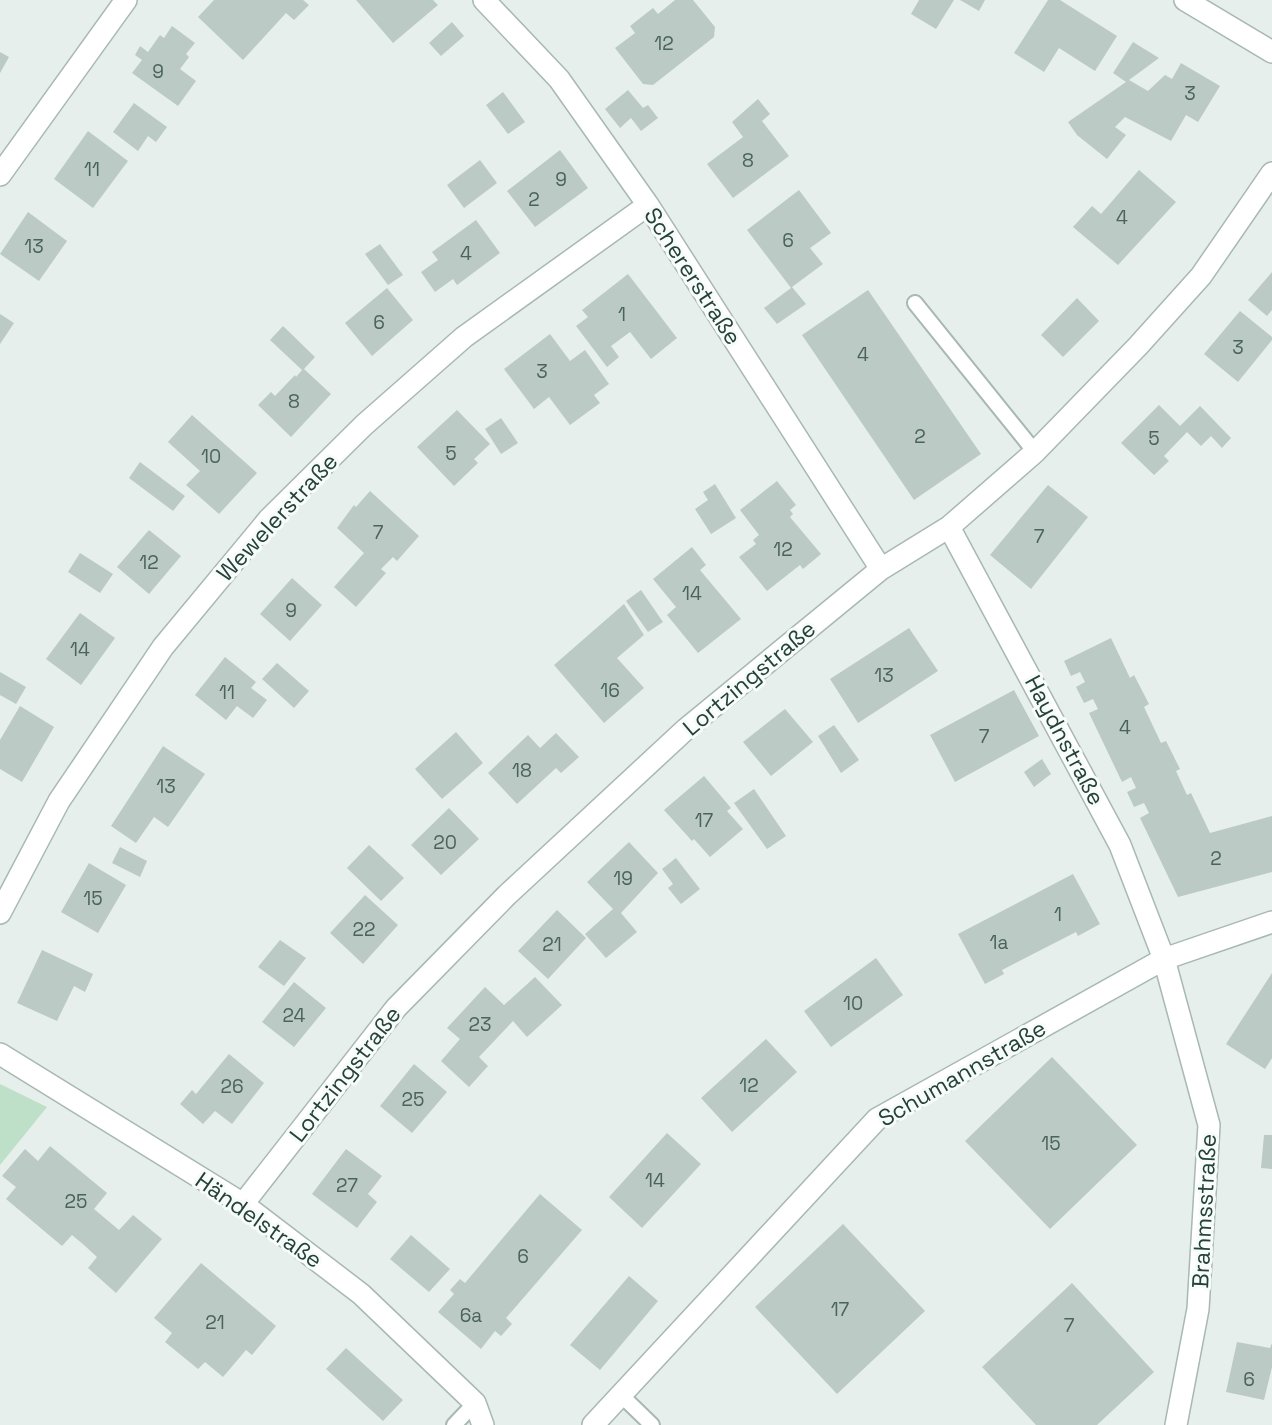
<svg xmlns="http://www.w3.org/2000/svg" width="1272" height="1425" viewBox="0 0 1272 1425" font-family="'Space Grotesk',sans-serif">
	<rect width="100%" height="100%" fill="#e6efeb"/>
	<path fill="#bfe0c8" d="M0,1084L47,1107L0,1165Z"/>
	<path fill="#bbcac4" d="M214,0H303L309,5L294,20L286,13L243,60L198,17Z
		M356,0H433L438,5L393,43Z
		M675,0H693L715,27L714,37L653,85L643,84L615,48L635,33L630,26L653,8L658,14Z
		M919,0H954L936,29L911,14Z
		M960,0H985L979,11Z
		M1048,0H1060L1117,36L1095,71L1059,48L1044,72L1014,53Z
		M452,22L464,36L441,56L429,43Z
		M172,26L195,43L186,54L189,57L180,69L196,81L178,106L132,73L142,60L135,55L140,46L148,52L160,35L164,38Z
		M1133,42L1159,58L1129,80L1148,91L1165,75L1172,79L1181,63L1220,86L1198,122L1186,115L1171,141L1125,117L1115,127L1126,135L1107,159L1077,135L1068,122L1126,82L1113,73Z
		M0,52L9,57L0,73Z
		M628,90L643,108L648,105L658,118L641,131L631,118L620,128L605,109Z
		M503,92L525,122L508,134L486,105Z
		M758,99L770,114L762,121L789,156L733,198L707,164L743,137L732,122Z
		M134,103L167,127L156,142L148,136L138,151L113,132Z
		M88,131L128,161L93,208L54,179Z
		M560,150L588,188L535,227L507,191Z
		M480,160L497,183L464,208L447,185Z
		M1139,170L1176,202L1118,265L1073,227L1092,206L1101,214Z
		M799,190L831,233L810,248L823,264L792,287L806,304L777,324L764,308L791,288L747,230Z
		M28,212L67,241L39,281L0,254Z
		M476,220L500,253L457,285L453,279L435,292L421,272L438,260L432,252Z
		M380,244L403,275L388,285L365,254Z
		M1272,272V310L1267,316L1248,300Z
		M628,274L677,338L651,359L630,332L611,346L619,357L607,367L576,326L588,317L582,310Z
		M387,288L413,320L372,356L345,323Z
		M868,290L981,454L914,500L802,335Z
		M1077,298L1099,321L1063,357L1041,335Z
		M1240,311L1272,337V340L1238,382L1204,354Z
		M0,314L14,323L0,344Z
		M283,326L315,357L304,369L331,394L291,437L258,405L271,392L275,396L295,375L296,377L302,370L270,340Z
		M550,334L570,361L585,350L609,384L594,395L600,403L570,425L549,397L534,409L504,369Z
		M1159,405L1180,426L1200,406L1231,438L1222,448L1211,436L1201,446L1187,432L1164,456L1169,461L1154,475L1121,443Z
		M457,410L490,444L474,459L478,463L454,486L417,447Z
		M192,415L257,473L219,514L186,485L200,471L168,442Z
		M501,418L518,443L501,454L485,429Z
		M140,462L185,496L173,511L129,478Z
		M777,481L796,505L790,510L793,514L790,517L821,554L803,569L800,565L767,591L739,557L756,544L753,540L759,535L740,510Z
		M715,484L736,518L711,534L695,509L708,500L703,492Z
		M1048,485L1088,517L1031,589L990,555Z
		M370,491L419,536L397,561L393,557L381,569L386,573L356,607L334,587L364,553L337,528L354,505L356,507Z
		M149,530L181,556L149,594L117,567Z
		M692,547L706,565L700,570L741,619L698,653L667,615L676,607L653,579Z
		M80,553L113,574L100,593L68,572Z
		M292,578L322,605L290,641L260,614Z
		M641,590L663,622L648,632L626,601Z
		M624,604L644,635L617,658L644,688L604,723L554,665Z
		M80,613L115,638L81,685L46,659Z
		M909,628L938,671L858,723L830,679Z
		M1111,638L1130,678L1134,675L1149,704L1144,707L1161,743L1166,741L1180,769L1176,771L1187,795L1191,793L1210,833L1272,816V872L1178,897L1140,818L1149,813L1144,803L1134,807L1127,792L1136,788L1131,777L1122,782L1089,713L1098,709L1093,699L1084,703L1076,687L1085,682L1080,672L1071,676L1064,661Z
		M225,657L256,682L251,688L267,700L253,718L237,706L226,720L195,695Z
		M277,663L309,691L294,708L262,679Z
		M0,672L26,687L16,704L0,695Z
		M1014,690L1039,736L955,782L930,735Z
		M20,706L54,727L22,782L0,769V740Z
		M785,709L813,742L771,776L743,742Z
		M834,725L859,760L841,773L818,736Z
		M456,732L483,763L442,799L415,769Z
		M556,733L579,757L561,773L556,768L517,804L488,773L528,735L540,748Z
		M163,746L205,774L168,827L154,817L136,843L111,826Z
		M1042,759L1051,774L1034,787L1024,772Z
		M704,776L731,808L727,811L743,829L710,857L694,839L692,841L664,810Z
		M754,789L786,836L767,849L734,803Z
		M449,808L479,839L441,875L411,845Z
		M629,842L658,873L621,913L637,932L606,958L585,934L613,909L587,882Z
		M369,845L404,878L381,901L347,868Z
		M120,847L147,861L140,877L112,863Z
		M676,858L700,889L681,904L668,888L673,884L662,869Z
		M89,863L126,885L98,933L61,912Z
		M1073,874L1100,924L1078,936L1076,932L1002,970L1004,974L985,984L958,934Z
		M365,895L398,925L363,964L330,933Z
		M557,910L586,938L548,979L518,951Z
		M280,940L306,958L284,986L258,967Z
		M42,950L93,974L85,992L74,986L57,1021L17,1003Z
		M876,958L903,995L831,1047L804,1011Z
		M1272,973V1058L1265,1069L1226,1044Z
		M535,977L562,1005L527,1037L513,1021L479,1057L488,1066L469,1087L441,1061L460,1039L447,1028L485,987L504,1005Z
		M294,982L326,1008L294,1047L262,1022Z
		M766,1039L797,1072L732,1132L701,1098Z
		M229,1054L264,1083L232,1124L215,1111L203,1124L180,1104L192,1090L196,1094Z
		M1052,1057L1137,1145L1050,1229L965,1141Z
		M414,1064L447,1092L412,1133L380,1106Z
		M667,1133L701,1164L642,1228L609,1197Z
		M1264,1135H1272V1169L1261,1168Z
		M50,1146L107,1193L94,1209L119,1230L133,1215L162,1239L116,1293L88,1268L97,1257L84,1245L72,1235L62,1246L6,1199L16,1187L2,1176L25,1149L38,1161Z
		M346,1149L382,1176L368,1194L377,1202L357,1228L312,1194Z
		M540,1194L582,1230L506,1318L512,1324L501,1336L495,1331L481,1349L438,1312L454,1294L450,1290L460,1279L465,1283Z
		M843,1224L925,1311L837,1394L755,1307Z
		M411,1235L450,1269L429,1292L390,1259Z
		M201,1263L276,1326L252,1355L246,1350L223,1377L205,1362L198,1369L165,1342L172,1333L154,1318Z
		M629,1276L658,1301L600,1370L570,1345Z
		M1072,1283L1154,1372L1097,1425H1036L982,1367Z
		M1237,1342L1270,1348L1272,1343V1367L1264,1400L1226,1392Z
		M346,1348L403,1400L383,1421L326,1369Z"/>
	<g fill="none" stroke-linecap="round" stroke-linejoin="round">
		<defs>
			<path id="lane" d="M915,303L1035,452
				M620,1394L652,1425
				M454,1425L475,1403"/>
			<path id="street" d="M484,0L559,79L648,205L881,569
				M1185,0L1272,52
				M0,175L126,0
				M949,527L1120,845L1164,959L1209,1125L1198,1309L1176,1425
				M0,913L59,801L163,647L269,519L364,425L464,337L648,205
				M0,1054L243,1204L361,1294L475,1403L483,1425
				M243,1204L396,1008L507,895L686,729L881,569L949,527L1035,452L1138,346L1201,276L1272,173
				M593,1425L877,1119L1164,959L1272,922"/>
		</defs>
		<use href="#lane" stroke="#a8b8b2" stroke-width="18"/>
		<use href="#street" stroke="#a8b8b2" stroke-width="24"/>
		<use href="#lane" stroke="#fff" stroke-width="14"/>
		<use href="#street" stroke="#fff" stroke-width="21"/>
	</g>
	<g text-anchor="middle" stroke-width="6" stroke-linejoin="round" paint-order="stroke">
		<g font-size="19" fill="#4a645c">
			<text x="664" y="50">12</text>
			<text x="158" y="78">9</text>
			<text x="1190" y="100">3</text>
			<text x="748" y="167">8</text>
			<text x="92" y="176">11</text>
			<text x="561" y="186">9</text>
			<text x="534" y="206">2</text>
			<text x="1122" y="224">4</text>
			<text x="788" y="247">6</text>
			<text x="34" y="253">13</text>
			<text x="466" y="260">4</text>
			<text x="622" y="321">1</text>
			<text x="379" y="329">6</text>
			<text x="1238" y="354">3</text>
			<text x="863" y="361">4</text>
			<text x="542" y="378">3</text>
			<text x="294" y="408">8</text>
			<text x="920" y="443">2</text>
			<text x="1154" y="445">5</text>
			<text x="451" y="460">5</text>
			<text x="211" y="463">10</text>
			<text x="378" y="539">7</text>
			<text x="1039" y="543">7</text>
			<text x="783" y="556">12</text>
			<text x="149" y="569">12</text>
			<text x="692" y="600">14</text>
			<text x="291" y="617">9</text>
			<text x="80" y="656">14</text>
			<text x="884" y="682">13</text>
			<text x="610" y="697">16</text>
			<text x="227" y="699">11</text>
			<text x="1125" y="734">4</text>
			<text x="984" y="743">7</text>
			<text x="522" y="777">18</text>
			<text x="166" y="793">13</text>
			<text x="704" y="827">17</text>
			<text x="445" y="849">20</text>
			<text x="1216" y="865">2</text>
			<text x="623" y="885">19</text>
			<text x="93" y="905">15</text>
			<text x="1058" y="921">1</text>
			<text x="364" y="936">22</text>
			<text x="999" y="949">1a</text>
			<text x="552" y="951">21</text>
			<text x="853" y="1010">10</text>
			<text x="294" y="1022">24</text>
			<text x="480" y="1031">23</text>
			<text x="749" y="1092">12</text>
			<text x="232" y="1093">26</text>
			<text x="413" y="1106">25</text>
			<text x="1051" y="1150">15</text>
			<text x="655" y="1187">14</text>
			<text x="347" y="1192">27</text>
			<text x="76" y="1208">25</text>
			<text x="523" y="1263">6</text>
			<text x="840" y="1316">17</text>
			<text x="471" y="1322">6a</text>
			<text x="215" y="1329">21</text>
			<text x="1069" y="1332">7</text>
			<text x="1249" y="1386">6</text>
		</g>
		<g font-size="23" fill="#24423a" stroke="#f7fbf9">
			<text transform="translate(693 276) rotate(57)" y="8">Schererstraße</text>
			<text transform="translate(277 517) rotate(-47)" y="8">Wewelerstraße</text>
			<text transform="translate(749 678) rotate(-40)" y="8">Lortzingstraße</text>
			<text transform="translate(1065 740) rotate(62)" y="8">Haydnstraße</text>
			<text transform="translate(962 1073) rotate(-30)" y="8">Schumannstraße</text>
			<text transform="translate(345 1074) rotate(-52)" y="8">Lortzingstraße</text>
			<text transform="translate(1204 1211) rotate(-87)" y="8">Brahmsstraße</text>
			<text transform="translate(259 1220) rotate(35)" y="8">Händelstraße</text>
		</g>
	</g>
</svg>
